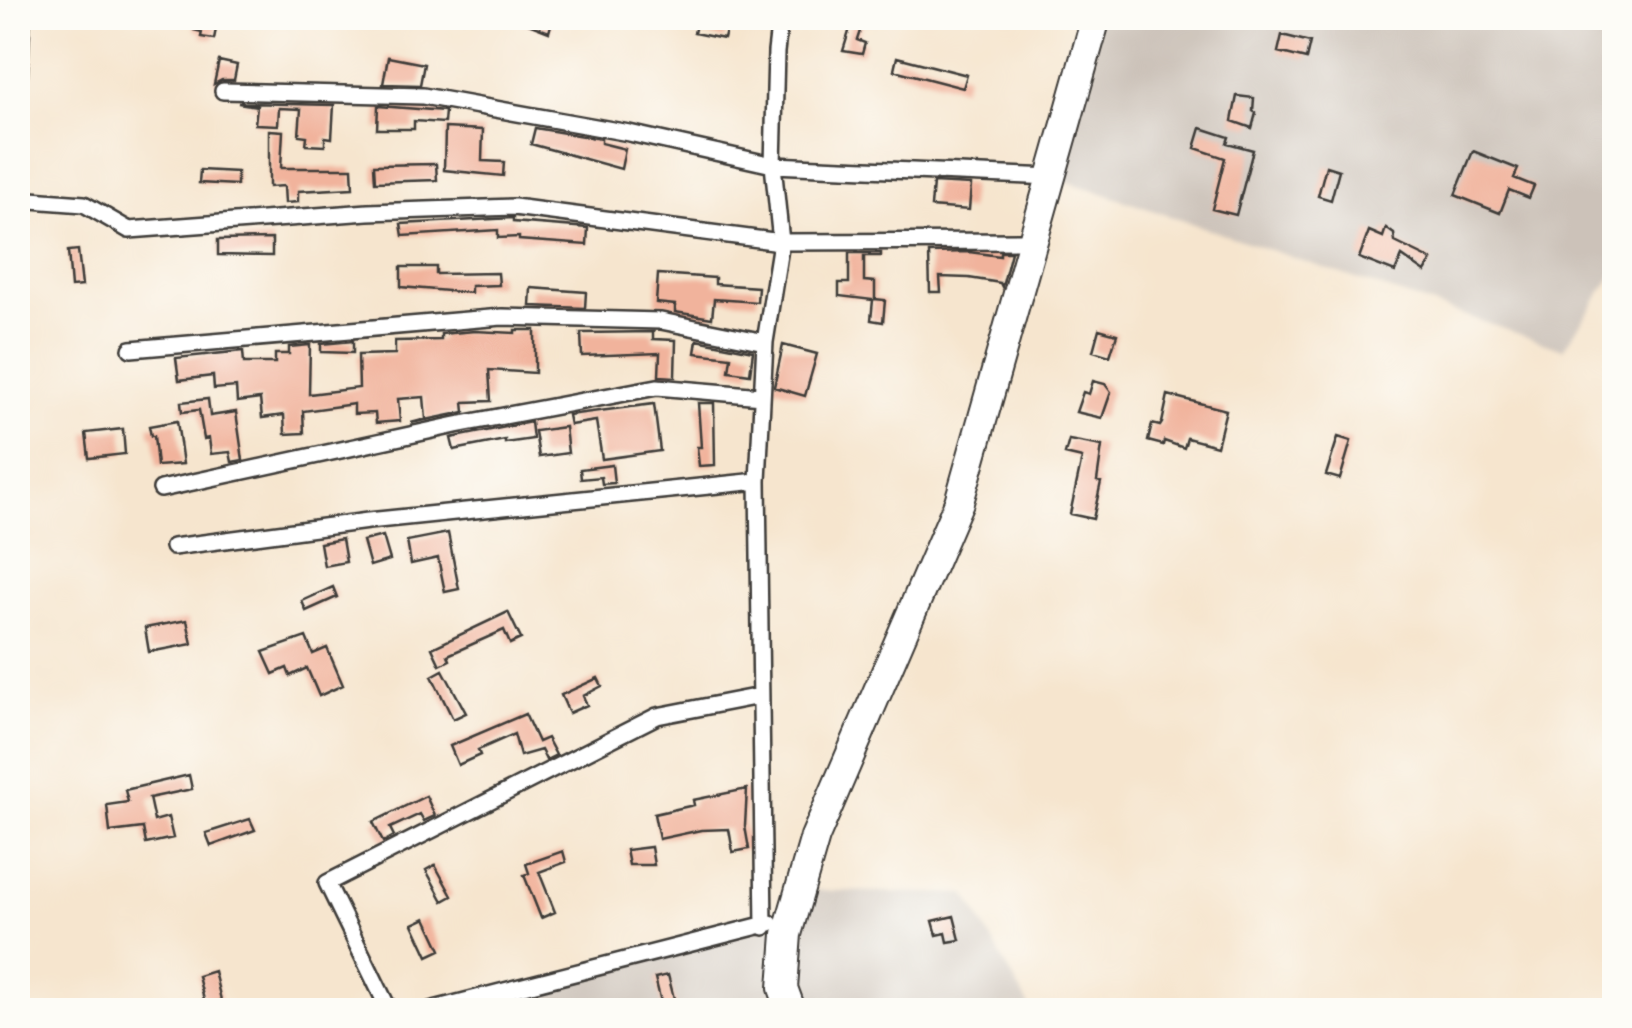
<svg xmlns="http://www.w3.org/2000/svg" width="1632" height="1028" viewBox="0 0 1632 1028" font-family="'IM FELL Great Primer',serif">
	<rect width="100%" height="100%" fill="#fdfcf7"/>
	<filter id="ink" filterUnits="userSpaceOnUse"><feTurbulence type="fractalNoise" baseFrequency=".01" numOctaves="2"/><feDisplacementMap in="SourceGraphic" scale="20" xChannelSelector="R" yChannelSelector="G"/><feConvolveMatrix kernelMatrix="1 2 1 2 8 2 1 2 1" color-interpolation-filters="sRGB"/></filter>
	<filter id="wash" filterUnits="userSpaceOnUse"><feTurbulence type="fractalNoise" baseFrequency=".0048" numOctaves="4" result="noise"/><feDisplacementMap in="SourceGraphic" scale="40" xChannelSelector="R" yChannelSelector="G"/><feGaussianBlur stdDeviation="2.25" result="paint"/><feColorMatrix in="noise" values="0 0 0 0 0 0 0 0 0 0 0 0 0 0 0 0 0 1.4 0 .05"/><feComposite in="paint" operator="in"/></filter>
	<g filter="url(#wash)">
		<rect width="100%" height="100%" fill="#f6e5ce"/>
		<path fill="#ccc2b9" d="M1096,18H1614V274L1563,349L1054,177Z
			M800,890L966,894L1031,1010H430L764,927L795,907Z"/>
		<g id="blocks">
			<path fill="#f1b39c" d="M196,18L218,19L214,39L201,37L202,32L194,30Z
				M513,18H553L549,32Z
				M853,19L863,22L857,40L865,43L862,54L843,51Z
				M697,20L727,26L724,39L694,33Z
				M1282,35L1310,42L1306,59L1278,52Z
				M388,57L424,64L420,85L383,84Z
				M897,57L967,75L963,88L894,70Z
				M219,61L237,65L234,80H222L214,84Z
				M1237,96L1254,98L1253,111L1256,113L1252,128L1232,121Z
				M238,103L334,105L332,138L325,137V146L306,145L307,136L299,135L301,109L279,108L278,125L255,124L257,106Z
				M378,106L445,111L444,123L414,121V129H377Z
				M445,128L483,130L482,161L504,162L503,176L444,170Z
				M535,128L601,139V143L625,149L621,169L531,144Z
				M1201,128L1229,137L1227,143L1253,150L1236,215L1212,209L1225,158L1195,148Z
				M269,130L283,131L281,168H352L353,188L298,191V202L285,203L284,186L269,187Z
				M1473,151L1518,169L1514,178L1534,186L1529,198L1509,190L1500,213L1455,195Z
				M436,164L437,180L375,182L374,165Z
				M1326,166L1339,170L1331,200L1318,196Z
				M200,170L237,172V185L199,183Z
				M933,183L971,185L969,210L931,207Z
				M513,218V222L588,228L587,245L519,240V237L498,238V230L403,236L401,224Z
				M1386,228L1394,234L1395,242L1432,260L1425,272L1402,256L1395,272L1359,258L1369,231L1383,237Z
				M272,239V256L218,255V240Z
				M78,250L82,286L71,287L68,251Z
				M969,252L1000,256V252H1011L1002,287L1000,283L969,278L940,277L941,292H930L929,253Z
				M849,253H881V256H864V281L875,282V299L885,300L883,322L871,320L873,300L839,296V283H849Z
				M401,267H436V274L498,273L499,285L471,286V293L401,287Z
				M658,274L715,278V284L758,287L757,302L714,299L712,318L675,312V305L656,303Z
				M531,288L586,292L585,308L530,306Z
				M1099,329L1117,334L1110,356L1093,351Z
				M515,330H535V373L489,370L491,401L464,402L465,412L411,423L426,419L424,397L398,399L400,421L376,423L375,413L354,414V404L303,411L304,433L285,434L284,415L262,418L260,399L237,402L236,387L214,389L213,376L179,380L176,358L243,351L244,363H275V354H289V347L310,345L309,394L359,388L358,355L395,354V341L441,340V334L475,331L515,333Z
				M653,332V339L676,340L675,377L659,376L660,353L582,356L581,333Z
				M697,340L753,351L750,374L729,371L731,357L695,353Z
				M353,341V353L321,352V344Z
				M783,345L817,354L805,396L774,387Z
				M1093,381L1105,384L1111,392L1102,418L1076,412L1083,392L1089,394Z
				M1168,395L1226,410L1217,446L1187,438L1184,448L1164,441L1163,445L1148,441L1152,424L1160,426L1162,423Z
				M208,399L210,416L236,412L243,460L232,462L230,452L211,454L209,438L204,439L199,410L182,412L181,402Z
				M698,403H714L715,465L699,466L697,447H701Z
				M654,404L660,451L602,459L596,421L570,425L568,415Z
				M177,421L183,464L157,466L154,436H151L149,426Z
				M531,422L533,439L505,443V440L454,450L451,438Z
				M565,427L568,453L539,457L535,431Z
				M123,429L125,454L89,458L86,433Z
				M1338,437L1351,441L1340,479L1326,475Z
				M1069,440L1102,446L1097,481L1101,482L1093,519L1070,514L1082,458L1065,454Z
				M612,465L614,483L602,484L601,477L581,479L580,469Z
				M448,533L459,589L445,592L438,558L411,564L407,541Z
				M383,536L390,560L370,566L363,541Z
				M342,539L346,562L324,566L320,543Z
				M333,587L337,597L306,611L302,601Z
				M508,612L521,639L510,644L504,630L448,655L450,660L440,665L432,648Z
				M187,620L192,644L149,652L145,628Z
				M306,637L313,654L327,648L343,685L319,696L307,668L290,676L287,668L273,674L263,652Z
				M443,670L466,713L453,719L432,676Z
				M598,678L602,686L583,696L587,705L569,713L561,695Z
				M525,714L538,742L547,738L556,755L546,760L541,750L520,756L514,734L478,750L480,755L458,765L450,746Z
				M189,775L192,789L149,798L154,821L168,817L173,838L146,844L143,828L110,832L107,805L128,802L125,790Z
				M747,789L745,826L749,849L733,852L729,829L701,830L659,839L654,814L694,805L693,800Z
				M426,796L435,816L424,821L420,814L390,828L394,836L383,842L373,822Z
				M250,819L255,830L211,846L206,833Z
				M651,847L654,865H629L626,850Z
				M563,851L566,862L539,872L555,912L541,918L524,875L529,873L526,864Z
				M435,865L452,896L443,901L426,870Z
				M954,916L960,940L948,942L946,933L937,935L933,921Z
				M426,918L441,950L428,956L413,924Z
				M214,971L221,1000L205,1004L198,976Z
				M668,975L677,1010H663L655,978Z"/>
		</g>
	</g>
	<g filter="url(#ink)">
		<use href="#blocks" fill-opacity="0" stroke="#3d3a37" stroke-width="2.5"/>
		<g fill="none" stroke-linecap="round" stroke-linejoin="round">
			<defs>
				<path id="street" d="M223,91L423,96L629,133L773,165L1054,177
					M18,99L22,18
					M18,199L84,204L129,230L368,212L514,207L781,242L1034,241
					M131,349L502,317L661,321L765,342
					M161,489L456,425L657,387L762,396
					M173,547L368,521L758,481
					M764,927L758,481L765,342L781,242L773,165L776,52L780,18
					M389,1010L327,883L657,716L760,696
					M430,1010L770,923"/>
				<path id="highway" d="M791,1010L783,988L787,934L815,837L959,502L1096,18"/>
			</defs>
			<use href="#street" stroke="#3d3a37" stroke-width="20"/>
			<use href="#highway" stroke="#3d3a37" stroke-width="32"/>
			<use href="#street" stroke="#fff" stroke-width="15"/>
			<use href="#highway" stroke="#fff" stroke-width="28"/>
		</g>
	</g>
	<rect width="1632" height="1028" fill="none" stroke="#fdfcf7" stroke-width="60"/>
</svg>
